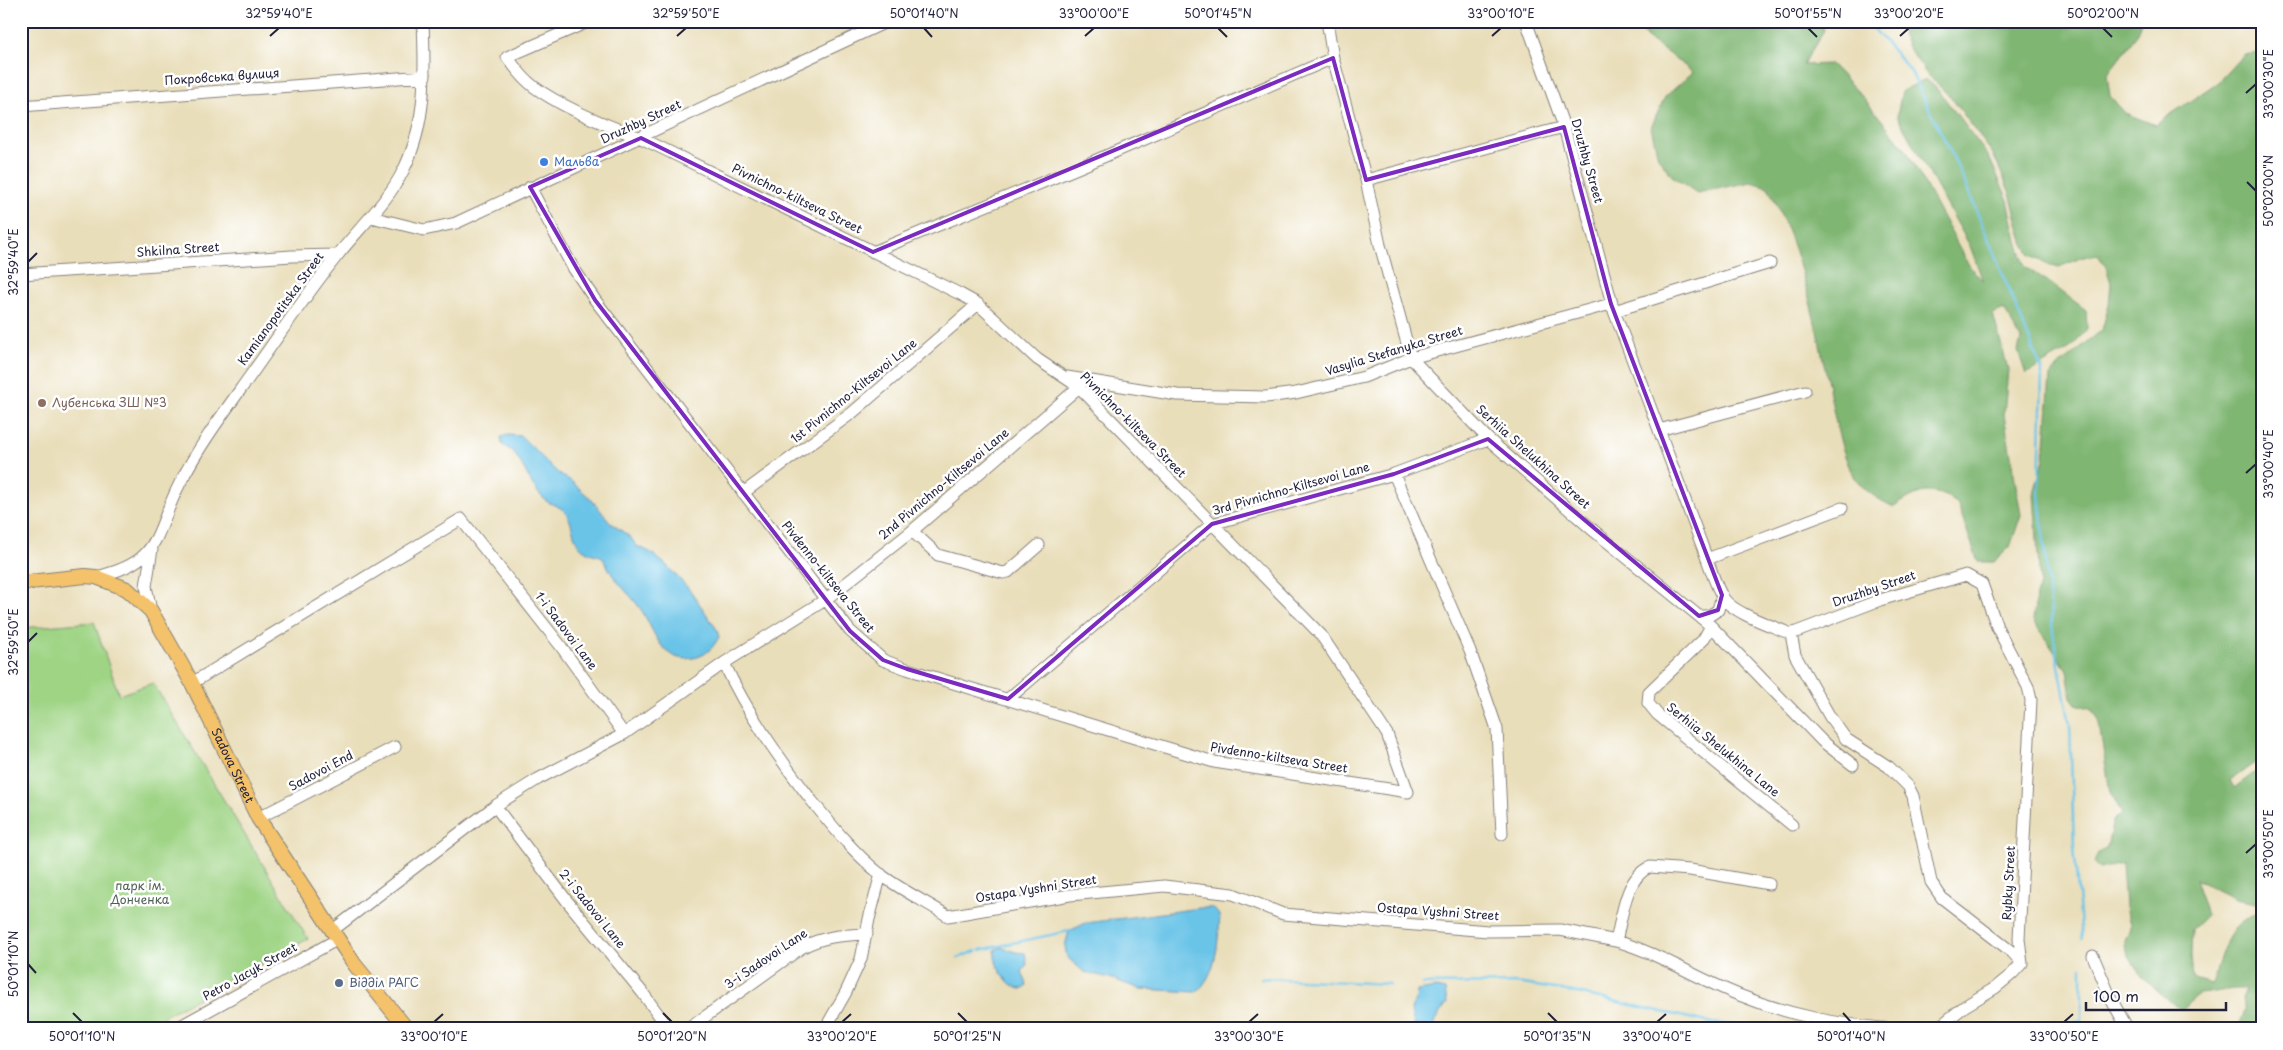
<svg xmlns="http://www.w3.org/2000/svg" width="2283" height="1050" viewBox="0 0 2283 1050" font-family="'Playpen Sans',sans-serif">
	<rect width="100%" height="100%" fill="#fff"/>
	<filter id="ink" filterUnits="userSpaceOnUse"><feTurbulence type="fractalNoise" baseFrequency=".02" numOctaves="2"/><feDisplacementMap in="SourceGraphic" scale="10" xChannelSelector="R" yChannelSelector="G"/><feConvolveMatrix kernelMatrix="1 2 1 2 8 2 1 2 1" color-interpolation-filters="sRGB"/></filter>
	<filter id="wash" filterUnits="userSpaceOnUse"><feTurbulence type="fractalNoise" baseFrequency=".0096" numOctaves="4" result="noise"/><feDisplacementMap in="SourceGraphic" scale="20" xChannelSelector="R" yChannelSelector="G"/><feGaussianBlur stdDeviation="1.12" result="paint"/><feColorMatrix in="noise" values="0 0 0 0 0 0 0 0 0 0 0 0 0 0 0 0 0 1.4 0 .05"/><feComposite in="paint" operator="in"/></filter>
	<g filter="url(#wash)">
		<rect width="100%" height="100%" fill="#e9deba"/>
		<path fill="#9fd485" stroke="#607b60" d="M94,622L119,695L153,683L308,939L140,1029H21V628Z"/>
		<path fill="#7fb672" stroke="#506c56" d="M1636,21H1820L1824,30L1803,65L1831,64L1863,97L1906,150L1970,267L1983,281L1970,246L1897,116L1902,91L1926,79L1939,91L1989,157L2008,200L2017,241L2025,267L2046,280L2086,310L2087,329L2069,349L2026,374L2018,351L2021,339L2004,309L1993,314L2008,369L2004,415L2021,515L2010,547L1994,562H1978L1957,502C1929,486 1920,490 1894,507C1877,499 1860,489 1851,471C1836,438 1832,399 1824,364C1812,304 1796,241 1768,187L1751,182L1697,193L1672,176L1658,157L1651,127L1665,97L1693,72L1646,37Z
			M1897,21H2141L2136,36L2107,75L2110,96L2125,113L2155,125L2218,82L2243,55L2260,53L2262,57V428L2257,454L2262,463V758L2230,780L2234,788L2262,767V904L2235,899L2195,879L2207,915L2192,930L2191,956L2193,979L2212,984C2222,954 2226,921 2262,912V1029H2238L2245,1010L2242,999L2245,989C2227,988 2216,993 2198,994L2183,1010C2164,1000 2128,967 2125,944C2124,938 2130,932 2130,926C2130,920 2126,913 2125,907C2124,893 2123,878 2122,864L2099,869L2094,863L2098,853L2107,847L2113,821L2122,813L2110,792L2098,718L2090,708L2076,704L2071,697L2067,670L2033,621L2036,595L2040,585L2034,493L2044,459L2050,376L2062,363L2102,330L2109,305L2111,283L2106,267L2098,255L2083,257L2059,267L2046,264L2030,255L2023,242L2010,193L1993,154L1953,100L1926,73L1908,47Z"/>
		<path fill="#6bc4e8" stroke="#467392" d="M508,435L521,436L558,473L571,481L591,499L611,523L630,537L637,546L650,552L665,564L690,590L718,631L719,637C713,648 706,656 693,658C662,664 655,632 642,611C635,600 625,591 617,581C610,573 607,564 601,556C566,550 579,528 564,511C559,505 549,505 544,499C530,486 526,468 514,453C512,450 506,448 502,444L501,437Z
			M1200,908H1213L1220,916C1218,941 1217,976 1196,992L1140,989L1110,978L1084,972L1067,957L1065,946L1069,931L1086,923Z
			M1003,947L1015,952L1025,953L1027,964L1022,972L1027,984L1024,989C1009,991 990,961 996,949Z
			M1436,988L1445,990L1447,1003L1435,1020L1433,1027L1414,1025L1411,1010L1417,995V991Z"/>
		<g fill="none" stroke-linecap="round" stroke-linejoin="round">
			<path stroke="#6bc4e8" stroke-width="2.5" d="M1867,21L1910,70L1960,171L2042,370L2039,494L2053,633L2070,725L2074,847L2082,938
				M980,950L1069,931
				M958,958L976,951
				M2082,967V1029
				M1261,978L1390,984
				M1423,984L1517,983L1573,992L1712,1023L1770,1029
				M2047,1029L2081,1021"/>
		</g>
	</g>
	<g filter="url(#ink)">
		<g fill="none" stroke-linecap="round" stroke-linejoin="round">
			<defs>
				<path id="minor" d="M1327,21L1333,58L1366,180L1380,245L1411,358L1488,439L1594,531L1711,626L1822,741L1853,765
					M1526,21L1564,127L1614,311
					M21,106L425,76
					M1366,180L1564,127
					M530,187L572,266L595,300L850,631L883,660L907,669L1214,762L1408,792L1387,734L1321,635L1079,387L1037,359L978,304L960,294L641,138C608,126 561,107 533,86C522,78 515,67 507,57L590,21
					M371,217L424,230L456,223L888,21
					M873,252L1080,167L1333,58
					M21,274L292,256L337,255
					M1067,377L1177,395L1266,397L1296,393L1364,377L1411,358L1611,304
					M1659,430L1614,311L1770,263
					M1394,474L1470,651L1497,729L1502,834
					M743,493L852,413L978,304
					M1842,508L1707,559C1712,572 1716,588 1724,599C1735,614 1773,626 1791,634L1880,600L1966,575L1982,584L1997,627L2028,687L2031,700L2019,939L2022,963
					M912,531L938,555L1003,573L1008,572L1039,545
					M1707,559L1659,430L1805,391
					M96,577C163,561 153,536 180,483C201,442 229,406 255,369C282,331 308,292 337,256C359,228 388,202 404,169C427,122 425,72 423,21
					M151,611L146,586L152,549
					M1699,616H1709L1718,610L1722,595
					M1711,626L1703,640L1649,692L1648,703L1657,714L1792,825
					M1791,634L1795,655L1830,717L1846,739L1889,767L1908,786L1913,796L1931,882L1942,898L2012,952L2022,963
					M724,663C747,713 779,758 812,801C833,827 854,853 880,874C901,890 926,902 948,916L1070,895L1164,886L1233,894L1283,914L1488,931L1560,930L1616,941
					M192,683L461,519L560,645L624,734
					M1008,699L1212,524L1394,474L1488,439
					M495,806L567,901L642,992L669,1029
					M258,818L395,747
					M1769,884L1690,870L1650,867C1625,877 1622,918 1616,941C1659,953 1698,979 1739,995C1791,1016 1836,1024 1891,1029
					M333,930L495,806L538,779L624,734L724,663L825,600L912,531L1079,387
					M2093,956L2112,1001L2128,1029
					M175,1029L338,939
					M688,1029L801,948C823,936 842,935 867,934
					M825,1029L846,992L861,959L869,919L881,874
					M1895,1029L1939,1027L1965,1006L1995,988L2012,974L2022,963"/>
				<g id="major">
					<path id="s1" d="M21,583L85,576L96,577L127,589L151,611L192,683L258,818L355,965L407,1029"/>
				</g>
			</defs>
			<use href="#minor" stroke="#86807a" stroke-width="13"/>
			<use href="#major" stroke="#86807a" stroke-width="16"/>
			<use href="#minor" stroke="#fff" stroke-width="11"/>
			<use href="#major" stroke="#f3c26a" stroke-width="14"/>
		</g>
	</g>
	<path fill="none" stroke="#7b2cbf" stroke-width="4" stroke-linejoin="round" d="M1333,58L1366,180L1564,127L1611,304L1722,595L1718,610L1699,616L1488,439L1394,474L1212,524L1008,699L907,669L883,660L850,631L595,300L530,187L641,138L873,252Z"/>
	<path fill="none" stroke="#22223b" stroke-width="2" d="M924,28L932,37M1218,28L1227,37M1808,28L1817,37M2103,28L2112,37M270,36L279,28M677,36L686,28M1085,36L1094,28M1492,36L1501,28M1900,36L1909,28M2246,93L2256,84M2247,182L2256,191M28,262L37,253M2246,473L2256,464M28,642L37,633M2246,853L2256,844M28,964L36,973M73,1013L82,1022M663,1013L672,1022M958,1013L967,1022M1548,1013L1557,1022M1843,1013L1851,1022M434,1022L443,1014M842,1022L851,1014M1249,1022L1258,1014M1657,1022L1666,1014M2064,1022L2073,1014"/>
	<circle fill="#3f7fe0" stroke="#fff" stroke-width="2" cx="544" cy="162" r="5"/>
	<circle fill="#8d6e63" stroke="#fff" stroke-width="2" cx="42" cy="403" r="5"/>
	<circle fill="#5c6f8a" stroke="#fff" stroke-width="2" cx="339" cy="983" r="5"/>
	<g text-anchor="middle" stroke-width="5" stroke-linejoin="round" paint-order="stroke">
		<g font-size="12" fill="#22223b" stroke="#fff">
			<text transform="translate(222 77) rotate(-4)" y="4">Покровська вулиця</text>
			<text transform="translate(641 122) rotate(-25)" y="4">Druzhby Street</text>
			<text transform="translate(1587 161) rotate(74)" y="4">Druzhby Street</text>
			<text transform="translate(797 199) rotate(26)" y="4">Pivnichno-kiltseva Street</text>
			<text transform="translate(178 250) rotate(-4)" y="4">Shkilna Street</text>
			<text transform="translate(281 309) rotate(-54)" y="4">Kamianopotitska Street</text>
			<text transform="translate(1394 351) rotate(-17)" y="4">Vasylia Stefanyka Street</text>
			<text transform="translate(854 391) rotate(-39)" y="4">1st Pivnichno-Kiltsevoi Lane</text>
			<text transform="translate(1133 425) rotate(45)" y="4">Pivnichno-kiltseva Street</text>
			<text transform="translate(1533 457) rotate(42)" y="4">Serhiia Shelukhina Street</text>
			<text transform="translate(944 484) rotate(-40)" y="4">2nd Pivnichno-Kiltsevoi Lane</text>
			<text transform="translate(1291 489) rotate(-16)" y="4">3rd Pivnichno-Kiltsevoi Lane</text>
			<text transform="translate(828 577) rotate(51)" y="4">Pivdenno-kiltseva Street</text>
			<text transform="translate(1874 589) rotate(-19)" y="4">Druzhby Street</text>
			<text transform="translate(566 631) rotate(53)" y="4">1-i Sadovoi Lane</text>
			<text transform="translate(1723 750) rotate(39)" y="4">Serhiia Shelukhina Lane</text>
			<text transform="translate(1279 758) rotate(9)" y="4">Pivdenno-kiltseva Street</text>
			<text dy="4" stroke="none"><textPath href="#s1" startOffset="316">Sadova Street</textPath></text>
			<text transform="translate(321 771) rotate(-28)" y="4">Sadovoi End</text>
			<text transform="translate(2009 883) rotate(-87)" y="4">Rybky Street</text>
			<text transform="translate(1036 889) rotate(-9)" y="4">Ostapa Vyshni Street</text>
			<text transform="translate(592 909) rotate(51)" y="4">2-i Sadovoi Lane</text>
			<text transform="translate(1438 912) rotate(4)" y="4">Ostapa Vyshni Street</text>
			<text transform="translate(766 959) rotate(-34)" y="4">3-i Sadovoi Lane</text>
			<text transform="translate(250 972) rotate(-29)" y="4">Petro Jacyk Street</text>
		</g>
		<g font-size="12" fill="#366cbe" stroke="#fff" text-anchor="start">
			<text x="554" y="166">Мальва</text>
		</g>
		<g font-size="12" fill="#785e54" stroke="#fff" text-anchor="start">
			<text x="52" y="407">Лубенська ЗШ №3</text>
		</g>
		<g font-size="12" fill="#4e6055" stroke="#fff">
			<text x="140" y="890">парк ім.<tspan x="140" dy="14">Донченка</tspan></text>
		</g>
		<g font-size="12" fill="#4e5e75" stroke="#fff" text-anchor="start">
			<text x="349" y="987">Відділ РАГС</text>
		</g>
	</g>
	<rect width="2283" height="1050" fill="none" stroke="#fff" stroke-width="55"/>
	<path d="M2086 1002v8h140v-8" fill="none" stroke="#22223b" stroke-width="2.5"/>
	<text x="2093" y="1002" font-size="15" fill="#22223b" stroke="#ffffff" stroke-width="4" paint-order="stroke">100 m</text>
	<rect x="28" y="28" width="2228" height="994" fill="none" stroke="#22223b" stroke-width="2"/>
	<g font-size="12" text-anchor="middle" fill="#22223b">
		<text x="279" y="18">32°59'40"E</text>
		<text x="686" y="18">32°59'50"E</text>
		<text x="924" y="18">50°01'40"N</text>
		<text x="1094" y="18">33°00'00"E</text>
		<text x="1218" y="18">50°01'45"N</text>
		<text x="1501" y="18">33°00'10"E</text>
		<text x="1808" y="18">50°01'55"N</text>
		<text x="1909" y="18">33°00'20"E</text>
		<text x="2103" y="18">50°02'00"N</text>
		<text transform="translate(2269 84) rotate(-90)" y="4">33°00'30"E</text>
		<text transform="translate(2269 191) rotate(-90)" y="4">50°02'00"N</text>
		<text transform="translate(14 262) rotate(-90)" y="4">32°59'40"E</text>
		<text transform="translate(2269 464) rotate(-90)" y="4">33°00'40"E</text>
		<text transform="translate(14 642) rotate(-90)" y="4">32°59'50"E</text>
		<text transform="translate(2269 844) rotate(-90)" y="4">33°00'50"E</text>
		<text transform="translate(14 964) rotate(-90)" y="4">50°01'10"N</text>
		<text x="82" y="1041">50°01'10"N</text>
		<text x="434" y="1041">33°00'10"E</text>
		<text x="672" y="1041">50°01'20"N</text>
		<text x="842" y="1041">33°00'20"E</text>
		<text x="967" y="1041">50°01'25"N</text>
		<text x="1249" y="1041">33°00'30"E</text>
		<text x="1557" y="1041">50°01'35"N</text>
		<text x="1657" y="1041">33°00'40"E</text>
		<text x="1851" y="1041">50°01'40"N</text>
		<text x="2064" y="1041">33°00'50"E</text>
	</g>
</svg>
